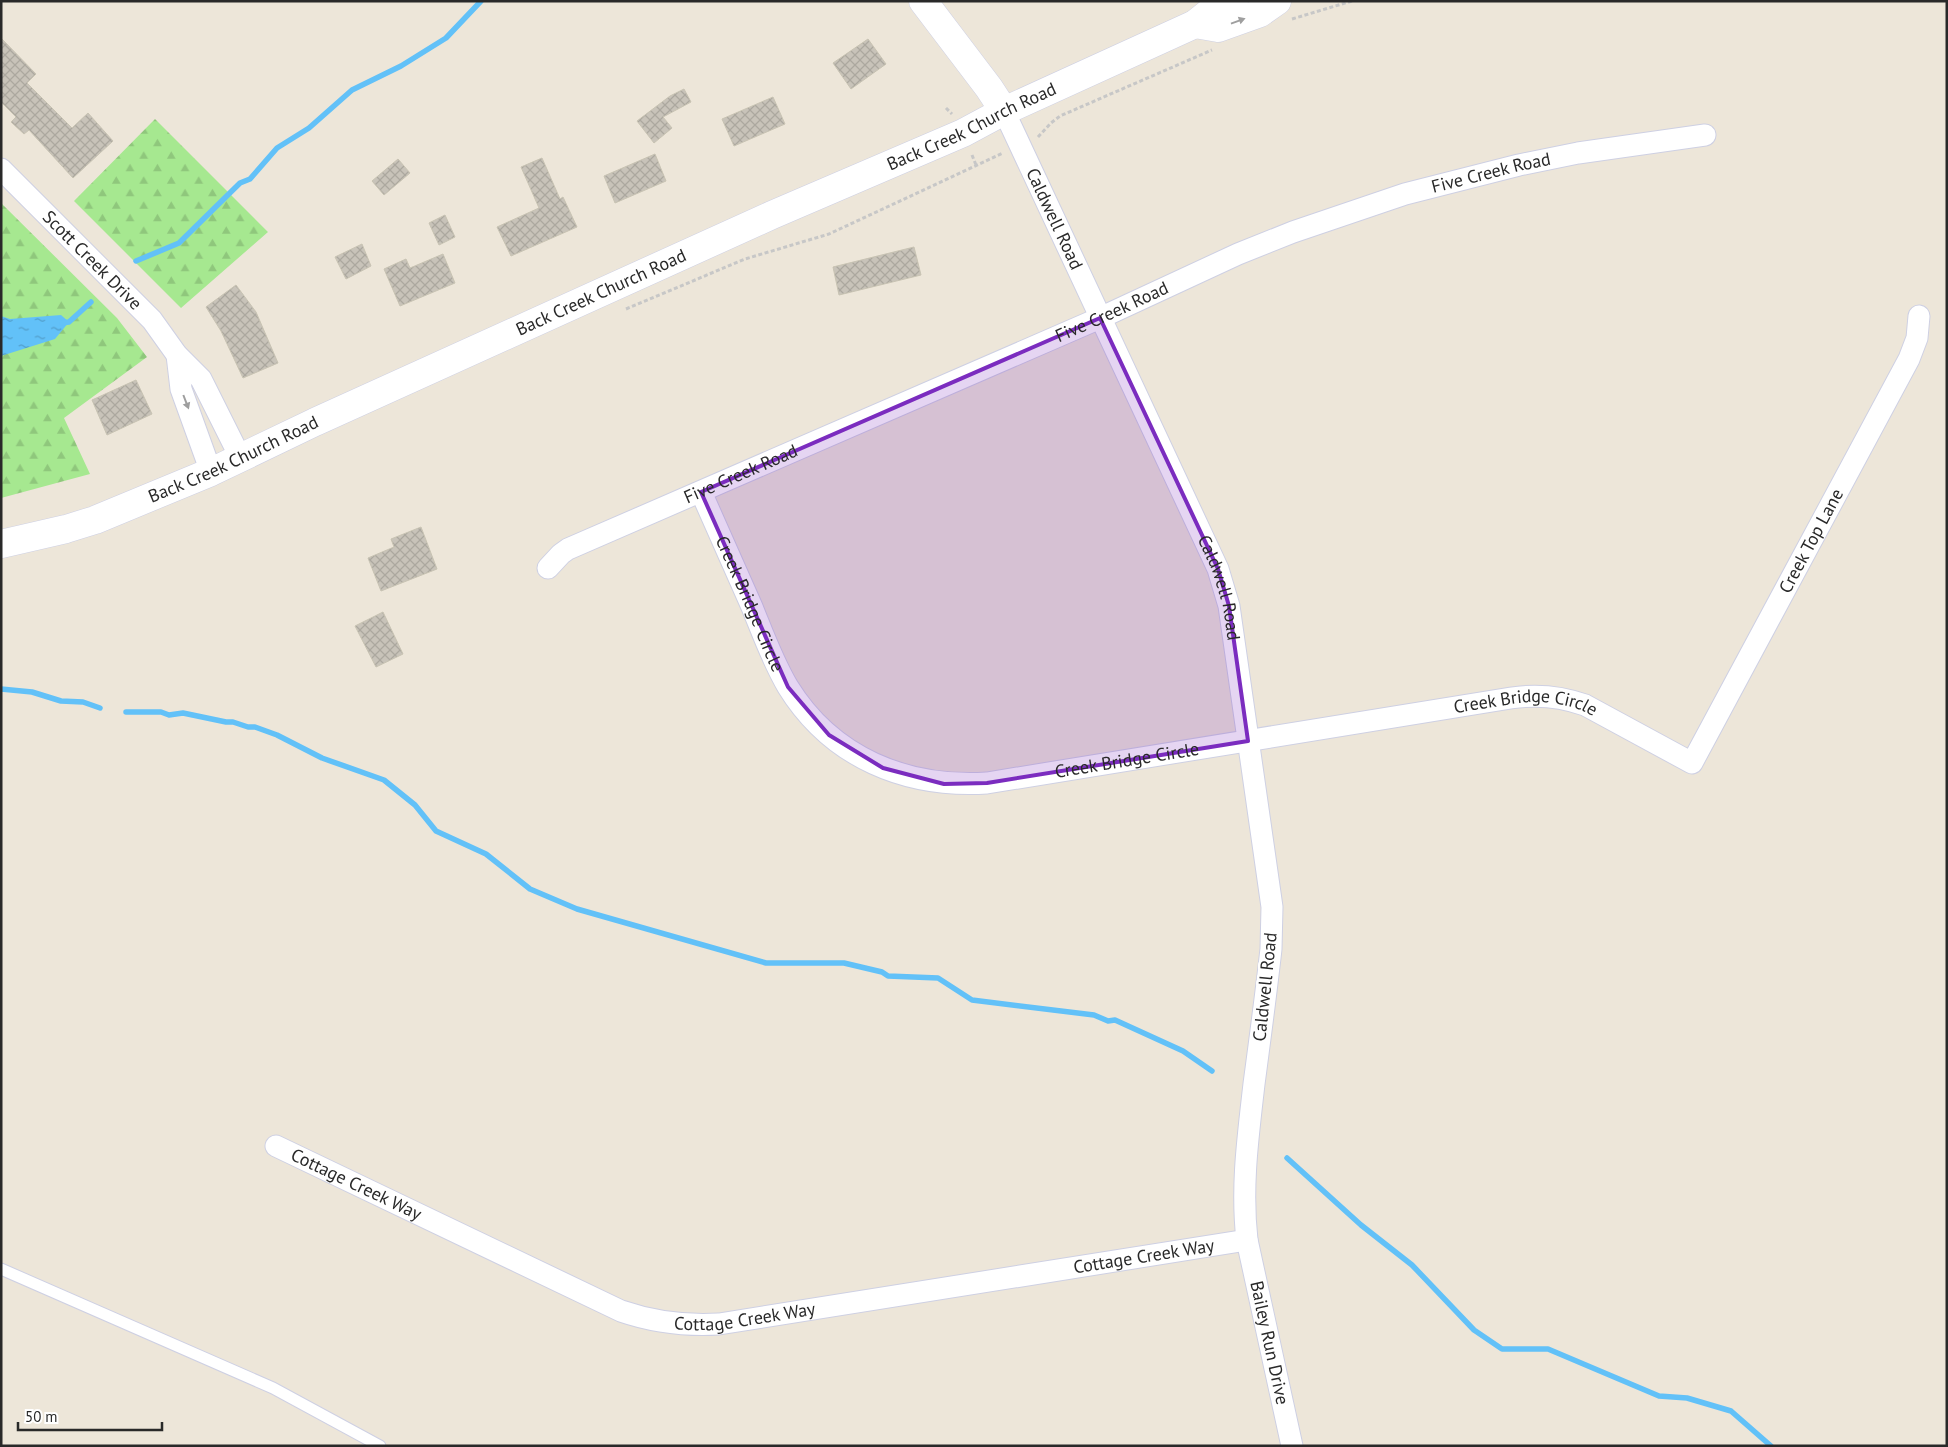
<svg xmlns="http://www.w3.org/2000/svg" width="1948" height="1447" viewBox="0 0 1948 1447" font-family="'PT Sans',sans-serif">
	<defs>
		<pattern id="forest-firs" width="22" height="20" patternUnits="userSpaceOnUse" patternTransform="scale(1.25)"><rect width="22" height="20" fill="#a6e890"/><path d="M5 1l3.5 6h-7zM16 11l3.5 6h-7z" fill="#8fc77c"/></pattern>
		<pattern id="water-ripples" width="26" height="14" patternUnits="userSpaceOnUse" patternTransform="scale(1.25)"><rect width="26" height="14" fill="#62c1f8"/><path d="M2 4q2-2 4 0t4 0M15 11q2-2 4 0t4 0" fill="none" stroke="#519dc9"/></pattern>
		<pattern id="building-cross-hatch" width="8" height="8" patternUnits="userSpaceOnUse" patternTransform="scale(1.25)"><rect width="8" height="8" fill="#c8c3b9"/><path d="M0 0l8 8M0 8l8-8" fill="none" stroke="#aca89f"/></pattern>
	</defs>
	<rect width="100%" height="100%" fill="#ede6d9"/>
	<path fill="url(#forest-firs)" d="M155,119L268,232L181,308L74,201Z
		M1,203L117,318L147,357L64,418L90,474L1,498Z"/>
	<path fill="url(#water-ripples)" d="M61,315L69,322L55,339L1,356V316L10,319Z"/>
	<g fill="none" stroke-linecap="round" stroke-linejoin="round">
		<path stroke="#62c1f8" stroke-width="5.5" d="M136,261L179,243L240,183L250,179L277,148L309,128L352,90L401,66L446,38L481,1
			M62,323L69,322L91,302
			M1,689L32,692L61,701L83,702L100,708
			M126,712H161L169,715L183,713L226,722H233L248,727H255L277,735L322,758L384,780L415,805L436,831L486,854L530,889L577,909L766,963H844L882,972L888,976L938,978L972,1000L1094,1015L1108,1021L1115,1020L1183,1051L1212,1071
			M1287,1158L1361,1225L1412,1265L1474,1330L1502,1349H1548L1659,1396L1687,1398L1731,1411L1771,1446"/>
	</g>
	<path fill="url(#building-cross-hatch)" stroke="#c8c3b3" d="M1,38L36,74L27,83L72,128L88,113L113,141L73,178L29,130L24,134L11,122L16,117L1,102Z
		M868,39L886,64L851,89L833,63Z
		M684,89L691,102L663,117L672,128L654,143L637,121L670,96Z
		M773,97L785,124L734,146L722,119Z
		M655,154L666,181L615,203L604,176Z
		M542,158L560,199L563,197L577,227L511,256L497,227L539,208L521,167Z
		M398,159L410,173L384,195L372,181Z
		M445,215L455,237L439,245L429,223Z
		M362,244L371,266L346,279L335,257Z
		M914,247L921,275L839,295L833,267Z
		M443,254L455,283L400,306L384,269L406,259L410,268Z
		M236,285L256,312L278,363L243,378L221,331L206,307Z
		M136,380L152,414L107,435L92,400Z
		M421,527L437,569L381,591L368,558L394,547L391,539Z
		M383,612L403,654L376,667L355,626Z"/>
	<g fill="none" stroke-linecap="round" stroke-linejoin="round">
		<defs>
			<path id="service" d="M1,1269L273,1388L380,1446"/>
			<g id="minor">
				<path id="s1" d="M1004,111L1218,569L1229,606L1272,907L1271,949C1266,994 1260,1039 1254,1084C1248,1137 1241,1187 1247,1240L1292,1446"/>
				<path id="s2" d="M1,169L152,320L177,355L201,379L240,457"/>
				<path d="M177,355L181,389L211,472"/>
				<path id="s3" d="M701,492C718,531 735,569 752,607C763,634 773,662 788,687C832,758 906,788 987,783L1511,698C1537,694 1560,696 1585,705L1692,763L1909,359L1917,338L1919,316"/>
				<path id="s4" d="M548,568L561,554L568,549L1100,318L1238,254L1293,232L1405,194L1519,165L1578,153L1705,135"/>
				<path id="s5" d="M276,1146L621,1311C653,1322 685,1326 719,1324L1247,1240"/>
			</g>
			<g id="tertiary">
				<path d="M923,1L989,88L1004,111"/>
				<path d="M1195,24L1218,28L1260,13L1277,1"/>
				<path id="s6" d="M1,544L66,529L95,520L211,472L315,422L772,215L963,133L1004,111L1195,24L1215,8L1234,1"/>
			</g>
		</defs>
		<use href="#service" stroke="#ced0e3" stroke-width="13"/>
		<use href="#minor" stroke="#ced0e3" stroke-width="23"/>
		<use href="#tertiary" stroke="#ced0e3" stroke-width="29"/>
		<path stroke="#c7c7c7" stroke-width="3" stroke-dasharray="4 2.5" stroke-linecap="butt" d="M1292,19L1352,1
			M946,108L952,114
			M1038,137L1051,123L1060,116L1212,50
			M972,155L976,165
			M626,309L745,259L829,234L1003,153"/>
		<use href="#service" stroke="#fff" stroke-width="11"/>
		<use href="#minor" stroke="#fff" stroke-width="21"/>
		<use href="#tertiary" stroke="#fff" stroke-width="28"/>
	</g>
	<defs><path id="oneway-solid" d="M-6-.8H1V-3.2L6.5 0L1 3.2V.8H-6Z" transform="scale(1.25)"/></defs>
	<g fill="#9f9f9f">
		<use href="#oneway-solid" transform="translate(1238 21) rotate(-20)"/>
		<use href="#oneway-solid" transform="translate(186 402) rotate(69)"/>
	</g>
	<path fill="#7b2cbf" fill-opacity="0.2" stroke="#7b2cbf" stroke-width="4" stroke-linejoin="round" d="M1100,318L1218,569L1229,606L1248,741L987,783L944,784L883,768L829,735L788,687L701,492Z"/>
	<g text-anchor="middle" stroke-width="5" stroke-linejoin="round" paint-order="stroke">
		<g font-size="18" fill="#292929" stroke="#fff">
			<text dy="6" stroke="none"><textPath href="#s6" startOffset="1058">Back Creek Church Road</textPath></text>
			<text dy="6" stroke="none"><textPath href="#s4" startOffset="1026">Five Creek Road</textPath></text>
			<text dy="6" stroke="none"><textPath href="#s1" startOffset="119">Caldwell Road</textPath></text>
			<text dy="6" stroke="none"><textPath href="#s2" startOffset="129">Scott Creek Drive</textPath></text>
			<text dy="6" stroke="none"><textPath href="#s6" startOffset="652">Back Creek Church Road</textPath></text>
			<text dy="6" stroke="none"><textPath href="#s4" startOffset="621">Five Creek Road</textPath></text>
			<text dy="6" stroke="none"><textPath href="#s6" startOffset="248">Back Creek Church Road</textPath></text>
			<text dy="6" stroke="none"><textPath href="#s4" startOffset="216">Five Creek Road</textPath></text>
			<text dy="6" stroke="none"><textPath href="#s3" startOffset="1426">Creek Top Lane</textPath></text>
			<text dy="6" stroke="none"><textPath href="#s1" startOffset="524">Caldwell Road</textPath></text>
			<text dy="6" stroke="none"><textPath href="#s3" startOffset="122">Creek Bridge Circle</textPath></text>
			<text dy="6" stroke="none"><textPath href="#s3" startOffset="992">Creek Bridge Circle</textPath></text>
			<text dy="6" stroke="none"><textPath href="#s3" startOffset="588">Creek Bridge Circle</textPath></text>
			<text transform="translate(1265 987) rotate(-84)" y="6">Caldwell Road</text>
			<text dy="6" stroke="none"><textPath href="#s5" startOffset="89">Cottage Creek Way</textPath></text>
			<text dy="6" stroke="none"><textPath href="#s5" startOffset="912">Cottage Creek Way</textPath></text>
			<text dy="6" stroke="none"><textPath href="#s5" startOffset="508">Cottage Creek Way</textPath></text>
			<text dy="6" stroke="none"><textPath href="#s1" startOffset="1288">Bailey Run Drive</textPath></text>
		</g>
	</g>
	<rect width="1948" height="1447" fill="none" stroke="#292929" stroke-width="5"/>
	<path d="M18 1422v8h144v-8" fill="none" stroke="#292929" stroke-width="2.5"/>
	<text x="25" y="1422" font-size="15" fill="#292929" stroke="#ffffff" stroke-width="4" paint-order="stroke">50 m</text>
</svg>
